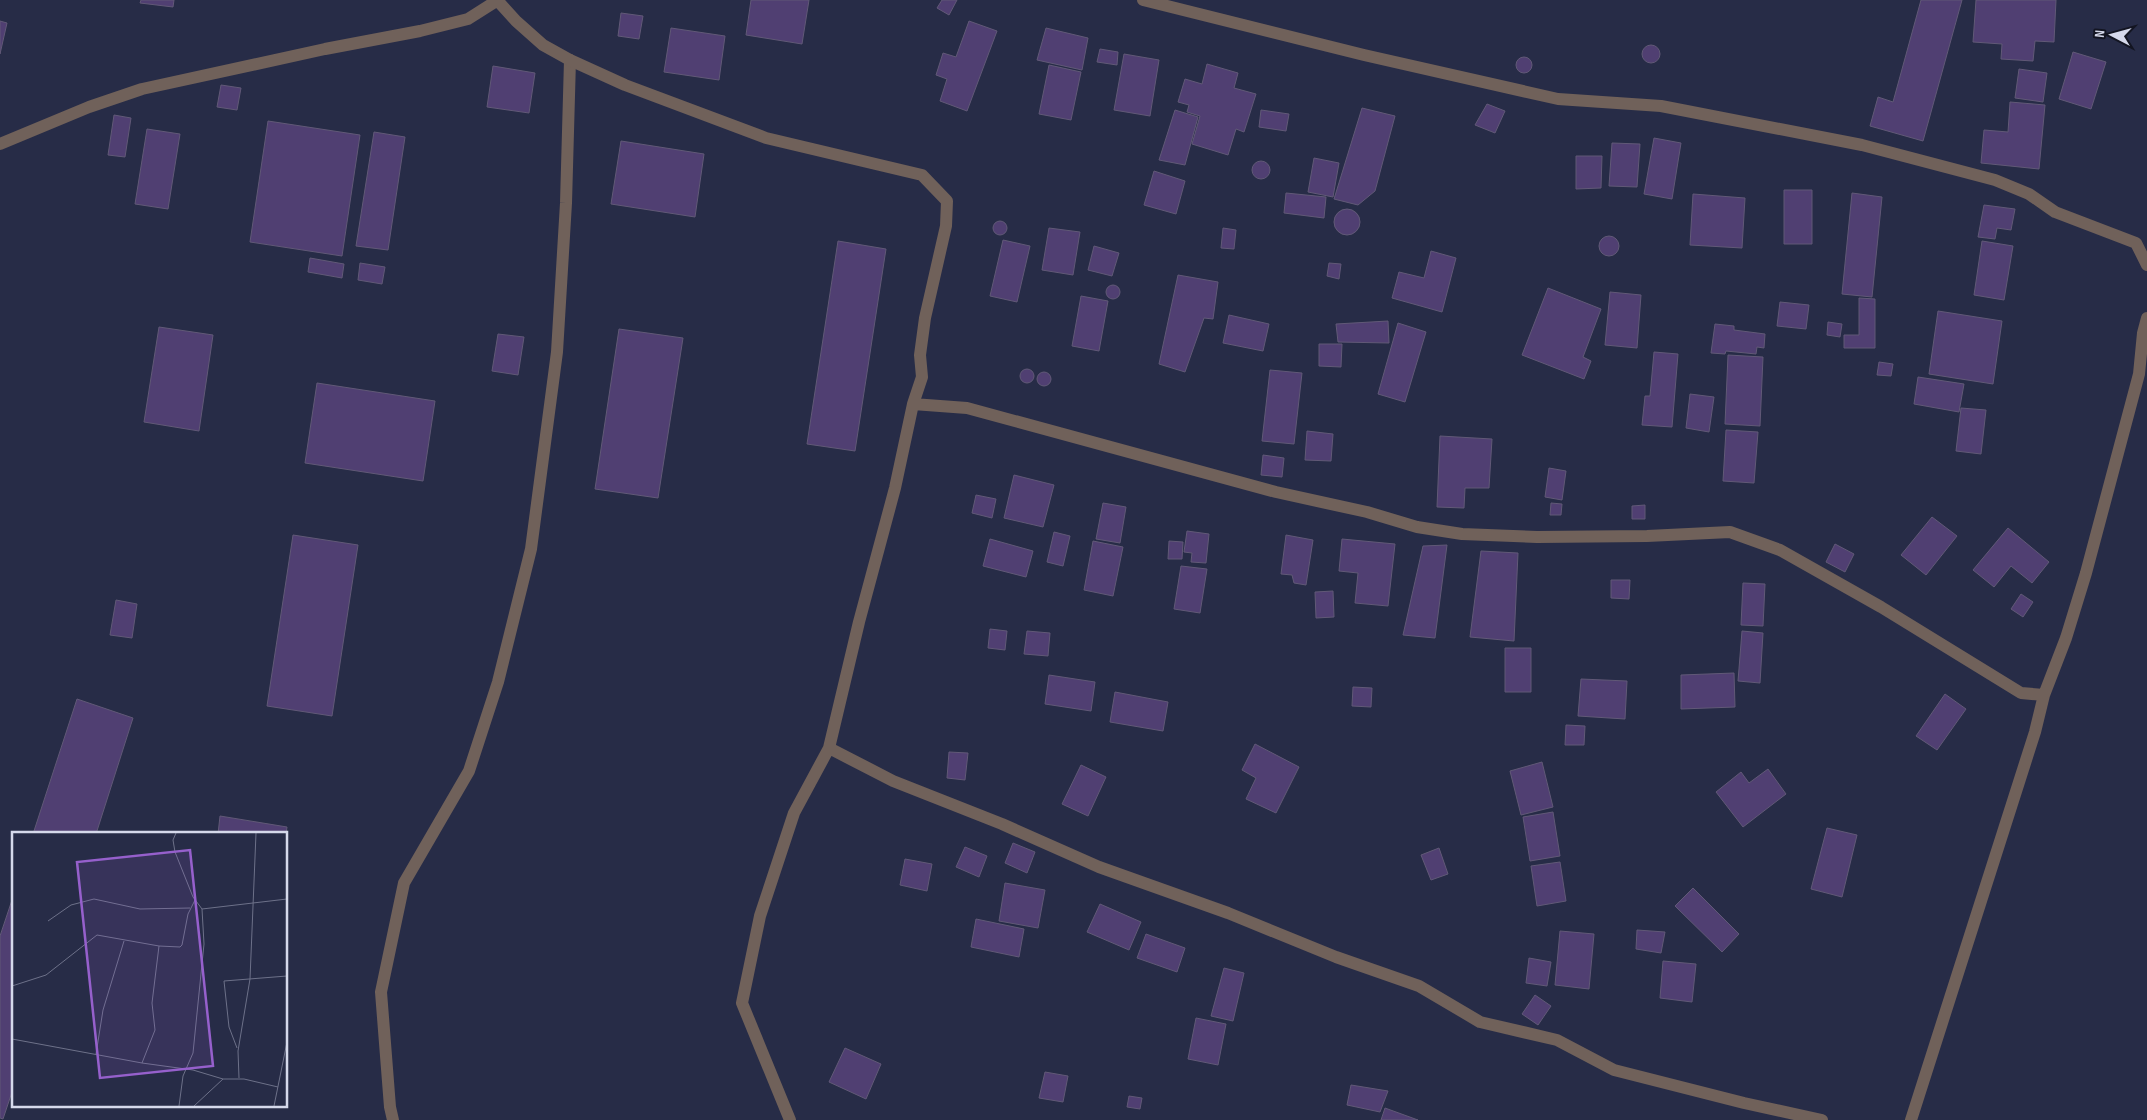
<svg xmlns="http://www.w3.org/2000/svg" width="2147" height="1120" viewBox="0 0 2147 1120" font-family="'Sofia Sans Condensed',sans-serif">
	<rect width="100%" height="100%" fill="#272c47"/>
	<path fill="#503f72" stroke="#615977" d="M141,0H174L173,7L140,3Z
		M751,0H809L802,44L746,35Z
		M942,0H957L949,15L937,8Z
		M1921,0H1962L1923,141L1870,126L1878,97L1893,102Z
		M1976,0H2056L2054,42L2035,41L2033,61L2001,59L2002,44L1973,42Z
		M621,13L643,16L639,39L618,36Z
		M0,21L7,23L0,54Z
		M969,21L997,31L967,111L940,101L947,79L936,75L943,53L956,57Z
		M671,28L725,36L719,80L664,72Z
		M1046,28L1088,38L1082,70L1037,60Z
		M1642 54a9 9 0 1 1 18 0a9 9 0 1 1-18 0Z
		M1100,49L1118,52L1117,65L1097,62Z
		M2073,52L2106,62L2091,109L2059,99Z
		M1124,54L1159,60L1150,116L1114,110Z
		M1516 65a8 8 0 1 1 16 0a8 8 0 1 1-16 0Z
		M1207,64L1238,73L1234,88L1256,94L1244,132L1236,129L1228,155L1192,144L1200,116L1187,112L1189,105L1178,102L1185,79L1202,84Z
		M1049,65L1081,72L1071,120L1039,114Z
		M493,66L535,73L529,113L487,107Z
		M2019,69L2047,73L2043,102L2015,98Z
		M221,85L241,88L237,110L217,107Z
		M2010,102L2045,105L2039,169L1981,163L1984,130L2008,132Z
		M1487,104L1505,111L1495,133L1475,125Z
		M1362,108L1395,116L1375,191L1358,205L1334,199Z
		M1175,110L1198,117L1185,165L1159,160Z
		M1261,110L1289,114L1286,131L1259,127Z
		M114,115L131,118L125,157L108,155Z
		M268,121L360,135L342,256L250,242Z
		M147,129L180,134L168,209L135,204Z
		M374,132L405,137L388,250L356,246Z
		M1654,138L1681,143L1672,199L1644,194Z
		M621,141L704,154L695,217L611,204Z
		M1612,143L1640,144L1637,187L1609,186Z
		M1576,156H1602L1601,188L1576,189Z
		M1314,158L1339,163L1333,197L1308,192Z
		M1252 170a9 9 0 1 1 18 0a9 9 0 1 1-18 0Z
		M1154,171L1185,181L1176,214L1144,205Z
		M1784,190H1812V244H1784Z
		M1286,193L1326,197L1324,218L1284,213Z
		M1852,193L1882,197L1872,297L1842,294Z
		M1693,194L1745,198L1742,248L1690,245Z
		M1984,205L2015,209L2011,230L1997,228L1995,239L1978,237Z
		M1334 222a13 13 0 1 1 26 0a13 13 0 1 1-26 0Z
		M993 228a7 7 0 1 1 14 0a7 7 0 1 1-14 0Z
		M1049,228L1080,232L1073,275L1042,270Z
		M1223,228L1236,230L1234,249L1221,248Z
		M1599 246a10 10 0 1 1 20 0a10 10 0 1 1-20 0Z
		M1003,240L1030,246L1017,302L990,296Z
		M838,241L886,249L855,451L807,444Z
		M1982,241L2013,246L2004,300L1974,295Z
		M1094,246L1119,253L1112,276L1088,270Z
		M1431,251L1456,258L1442,312L1392,298L1399,272L1424,278Z
		M310,258L344,264L342,278L308,272Z
		M360,263L385,267L382,284L358,280Z
		M1329,263L1341,264L1339,279L1327,276Z
		M1178,275L1218,282L1213,319L1204,318L1185,372L1159,364Z
		M1106 292a7 7 0 1 1 14 0a7 7 0 1 1-14 0Z
		M1548,288L1601,309L1583,357L1591,361L1584,379L1522,355Z
		M1610,292L1641,295L1637,348L1605,345Z
		M1081,296L1108,301L1099,351L1072,346Z
		M1859,298L1875,299V348H1844V335H1859Z
		M1780,302L1809,305L1806,329L1777,326Z
		M1938,311L2002,321L1993,384L1929,374Z
		M1229,315L1269,324L1263,351L1223,343Z
		M1388,321L1389,343L1338,342L1336,324Z
		M1828,322L1842,324L1840,337L1827,335Z
		M1398,323L1426,332L1405,402L1378,394Z
		M1715,324L1734,326V330L1765,334L1764,348L1757,347L1756,354L1726,351L1725,354L1711,353Z
		M159,327L213,335L199,431L144,422Z
		M619,329L683,338L658,498L595,489Z
		M498,334L524,337L518,375L492,371Z
		M1319,344H1342L1341,367L1319,366Z
		M1654,352L1678,354L1672,427L1642,425L1645,396H1650Z
		M1728,355L1763,357L1760,426L1725,424Z
		M1879,362L1893,364L1891,376L1877,375Z
		M1020 376a7 7 0 1 1 14 0a7 7 0 1 1-14 0Z
		M1270,370L1302,373L1294,444L1262,441Z
		M1037 379a7 7 0 1 1 14 0a7 7 0 1 1-14 0Z
		M1918,377L1964,384L1959,412L1914,404Z
		M317,383L435,401L423,481L305,463Z
		M1690,394L1714,397L1709,432L1686,428Z
		M1961,408L1986,410L1981,454L1956,451Z
		M1726,430L1758,432L1754,483L1723,481Z
		M1307,431L1333,434L1331,461L1305,460Z
		M1440,436L1492,439L1489,488H1465L1464,508L1437,507Z
		M1263,455L1284,458L1282,477L1261,475Z
		M1549,468L1566,471L1562,500L1545,497Z
		M1014,475L1054,485L1043,527L1004,518Z
		M976,495L996,499L992,518L972,513Z
		M1103,503L1126,507L1120,543L1096,539Z
		M1551,503L1562,504L1561,515H1550Z
		M1645,505V519H1632V506Z
		M1932,517L1957,536L1926,575L1901,555Z
		M2008,528L2049,562L2032,583L2011,566L1994,587L1973,570Z
		M1187,531L1209,534L1206,563L1191,562L1192,553L1184,552Z
		M1054,532L1070,536L1063,566L1047,562Z
		M293,535L358,545L332,716L267,706Z
		M1286,535L1313,540L1306,585L1294,583L1292,575L1281,574Z
		M990,539L1033,551L1026,577L983,566Z
		M1342,539L1395,544L1388,606L1355,603L1358,573L1339,571Z
		M1093,541L1123,547L1113,596L1084,590Z
		M1169,541L1183,542L1182,559H1168Z
		M1835,544L1854,554L1845,572L1826,562Z
		M1447,545L1435,638L1403,635L1423,546Z
		M1481,551L1518,553L1514,641L1470,637Z
		M1181,566L1207,569L1200,613L1174,609Z
		M1611,580H1630L1629,599L1611,598Z
		M1743,583L1765,584L1763,626L1741,625Z
		M1333,591L1334,617L1316,618L1315,592Z
		M2021,594L2033,602L2023,617L2011,609Z
		M116,600L137,604L132,638L110,635Z
		M990,629L1007,631L1005,650L988,648Z
		M1027,631L1050,633L1048,656L1024,654Z
		M1742,631L1763,633L1760,683L1738,681Z
		M1505,648H1531V692H1505Z
		M1734,673L1735,707L1681,709V675Z
		M1049,675L1095,682L1091,711L1045,704Z
		M1581,679L1627,681L1625,719L1578,716Z
		M1353,687L1372,688L1371,707L1352,706Z
		M1115,692L1168,702L1163,731L1110,722Z
		M1945,694L1966,709L1937,750L1916,736Z
		M77,699L133,718L96,834H33Z
		M1566,725L1585,726L1584,745H1565Z
		M1255,744L1299,767L1276,813L1246,799L1256,778L1242,770Z
		M949,752L968,753L965,780L947,778Z
		M1542,762L1553,807L1521,815L1510,771Z
		M1081,765L1106,777L1088,816L1062,804Z
		M1768,769L1786,794L1743,827L1716,792L1741,772L1749,783Z
		M1553,812L1560,856L1530,861L1523,817Z
		M220,816L287,827L286,834H218Z
		M1827,828L1857,835L1842,897L1811,889Z
		M1013,843L1035,852L1027,873L1005,863Z
		M965,847L987,856L979,877L956,867Z
		M1439,848L1448,874L1431,880L1421,855Z
		M905,859L932,864L927,891L900,885Z
		M1560,862L1566,901L1537,906L1531,866Z
		M1005,883L1045,890L1038,928L999,921Z
		M1693,888L1739,934L1722,952L1675,906Z
		M14,894V1086L3,1119L0,1118V936Z
		M1100,904L1141,922L1129,950L1087,932Z
		M976,919L1024,929L1019,957L971,947Z
		M1637,930L1665,932L1661,953L1636,949Z
		M1560,931L1594,934L1589,989L1555,985Z
		M1146,934L1185,948L1177,972L1137,958Z
		M1529,958L1551,962L1547,986L1526,983Z
		M1663,961L1696,964L1692,1002L1660,998Z
		M1224,968L1244,973L1233,1021L1211,1016Z
		M1535,995L1551,1006L1538,1025L1522,1014Z
		M1196,1018L1226,1024L1218,1065L1188,1059Z
		M845,1048L881,1064L866,1099L829,1082Z
		M1045,1072L1068,1076L1063,1102L1039,1098Z
		M1351,1085L1388,1091L1380,1112L1347,1105Z
		M1129,1096L1142,1098L1140,1109L1127,1107Z
		M1385,1108L1418,1120H1381Z"/>
	<g fill="none" stroke-linecap="round" stroke-linejoin="round">
		<path stroke="#70615a" stroke-width="12" d="M393,1120L390,1107L381,992L404,883L469,771L498,682L531,549L557,352L566,203L570,60"/>
		<path stroke="#70615a" stroke-width="12" d="M497,0L516,21L543,45L570,60L625,85L766,138L922,175L947,201L946,226L925,318L920,355L922,377L913,404L967,408L1276,492L1367,512L1417,527L1462,534L1537,537L1647,536L1730,532L1780,550L1881,607L2021,693L2044,695L2066,638L2086,573L2139,374L2143,333L2147,318
			M1143,0L1364,55L1558,99L1661,106L1862,145L1995,180L2029,194L2055,212L2136,243L2147,265
			M0,144L89,107L142,89L325,49L420,31L468,19L498,0
			M829,748L893,781L1002,824L1099,867L1228,913L1336,957L1419,986L1480,1022L1557,1040L1614,1070L1744,1103L1822,1120
			M790,1120L742,1003L760,916L794,813L829,748L859,622L895,488L913,404
			M1911,1120L2035,732L2044,695"/>
	</g>
	<g transform="translate(12 832)">
		<rect width="275" height="275" fill="#272c47"/>
		<path fill="none" stroke="#6d7189" stroke-width="1" d="M164,1L161,8L163,20L181,65L190,77L192,112L181,221L171,244L167,274M183,68L176,82L170,113L168,115L147,114L140,171L143,198L130,231L181,238L211,247M190,77L275,67M36,89L59,73L82,67L128,77L178,76M0,154L34,143L85,103L147,114M0,207L130,231M225,216L217,195L212,149L275,144M84,222L91,178L112,109M227,246L226,219L238,147L244,1M182,274L211,247H232L266,255M262,274L275,210"/>
		<path fill="#9660cc" fill-opacity="0.15" stroke="#9660cc" stroke-width="2.5" d="M178,18L201,234L88,246L65,30Z"/>
		<rect width="275" height="275" fill="none" stroke="#d5d9eb" stroke-width="2.5"/>
	</g>
	<g transform="translate(2112 35) rotate(276)" stroke="#131522" stroke-width="4" paint-order="stroke">
	<path d="M0-4L9 19L0 12L-9 19Z" fill="#d5d9eb"/>
	<text y="-8" font-size="14" font-weight="bold" text-anchor="middle" fill="#d5d9eb">N</text>
	</g>
</svg>
